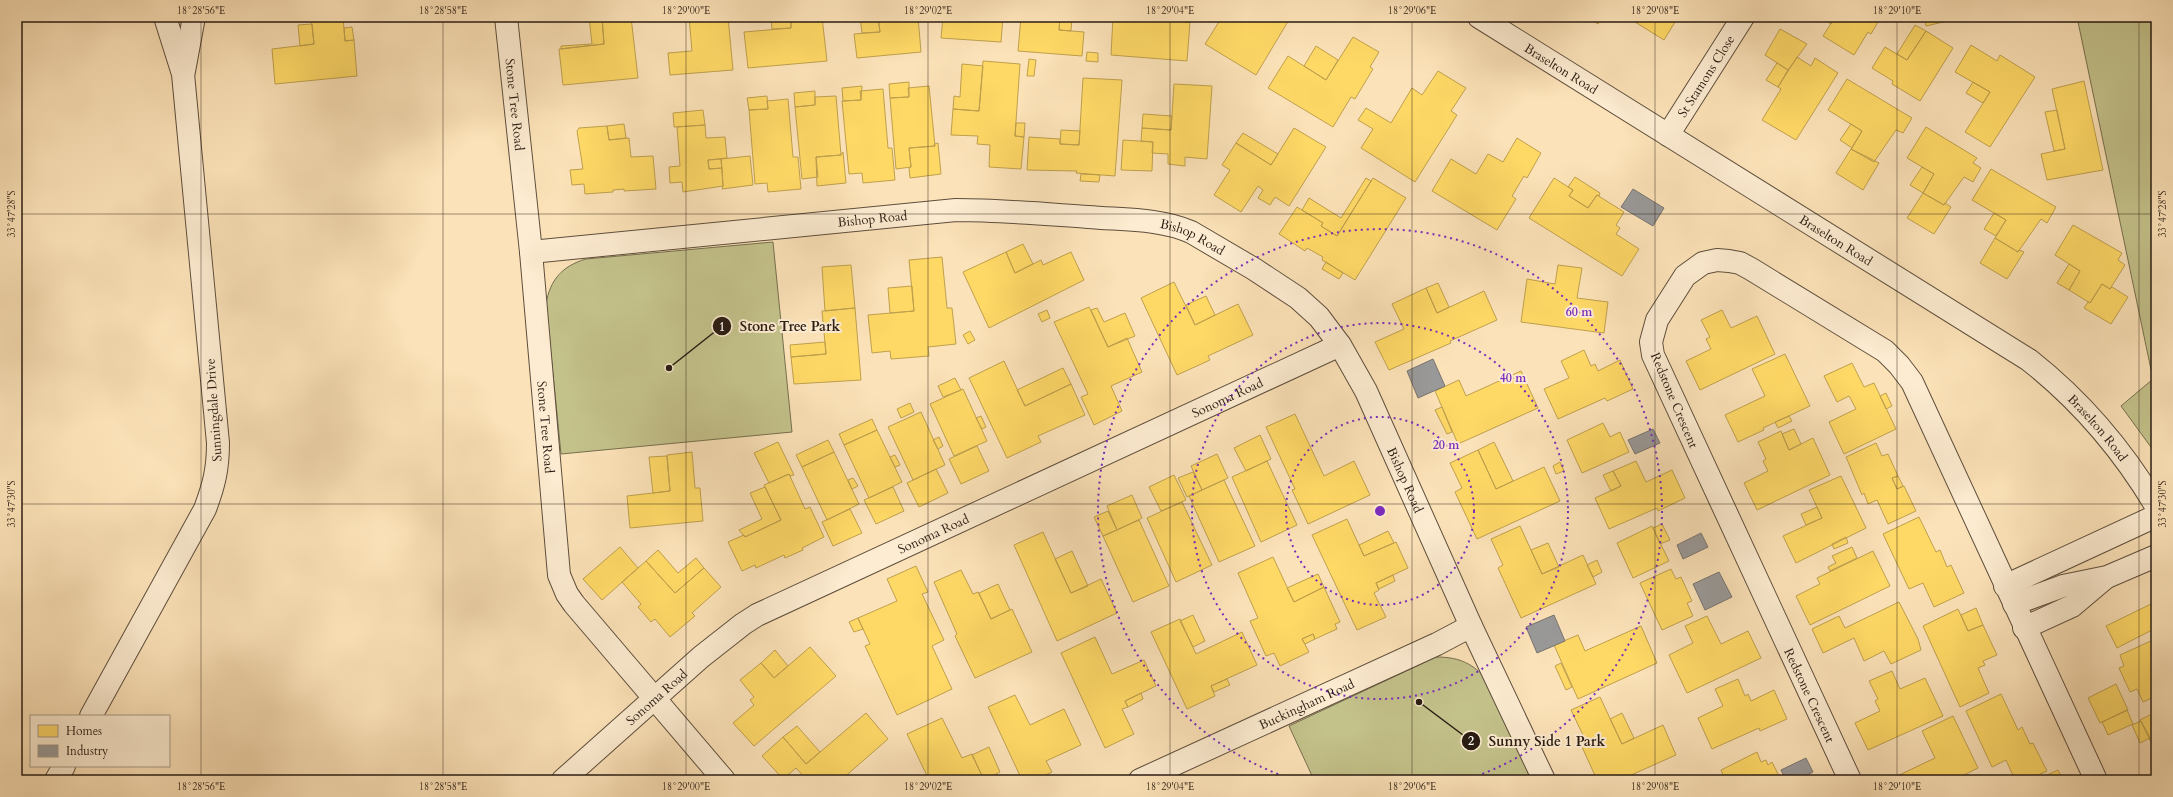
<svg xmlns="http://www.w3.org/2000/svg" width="2173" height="797" viewBox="0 0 2173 797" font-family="Cardo,serif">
	<rect width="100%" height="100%" fill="#fce2b8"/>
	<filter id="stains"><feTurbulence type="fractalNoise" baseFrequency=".005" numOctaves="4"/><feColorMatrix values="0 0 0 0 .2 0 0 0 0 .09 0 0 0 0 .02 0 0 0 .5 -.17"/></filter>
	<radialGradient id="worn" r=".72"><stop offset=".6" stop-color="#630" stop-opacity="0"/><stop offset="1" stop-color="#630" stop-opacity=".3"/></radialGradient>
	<path fill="#c4c28b" stroke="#766f4f" d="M2077,17H2156V454L2121,406L2153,379Z
		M773,242L792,432L561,454L546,304C550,280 562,266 586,259Z
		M1436,657C1457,657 1470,662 1485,677L1533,780H1314L1289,726Z"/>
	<path fill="#ffd966" stroke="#bfa04d" d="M311,17H343L345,41L354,40L357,76L275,84L272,49L314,44Z
		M589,17H602L604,44L561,49V46L592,44Z
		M602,17H631L638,78L563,85L559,49L604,44Z
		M689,17H728L733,70L670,75L668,53L692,51Z
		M771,17H791V28L772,29Z
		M791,17H822L827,61L748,68L744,32L791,28Z
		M860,17H878L880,32L862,33Z
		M878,17H918L921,52L857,58L854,34L880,32Z
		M943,17H1003L1001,42L941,38Z
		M1021,17H1060L1059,30L1084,32L1082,56L1018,51Z
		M1060,17H1072L1071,31L1059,30Z
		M1113,17L1159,20V17H1185V22H1190L1187,61L1111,55Z
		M1143,17H1159V20L1143,19Z
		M1185,17H1191L1190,22H1185Z
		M1222,17H1289L1290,18L1256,75L1205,44Z
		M1587,17H1602L1598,24Z
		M1627,17H1678L1664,40Z
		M1820,17H1835L1831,24Z
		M1835,17H1881L1871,34L1868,32L1854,55L1823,36Z
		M1924,17H1956V19L1926,26Z
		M312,24L314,44L300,46L298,25Z
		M1915,25L1926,31L1907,60L1897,54Z
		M352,27L354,40L345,41L344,28Z
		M1780,29L1807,44L1788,70L1765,55Z
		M1926,31L1953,48L1920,101L1892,84L1893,81L1872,68L1885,47L1907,60Z
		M1353,37L1379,52L1370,67L1373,69L1355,99L1351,97L1333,127L1268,88L1288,56L1326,80Z
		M1971,45L1997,61L2000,55L2035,77L1990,147L1965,132L1990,92L1955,72Z
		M1316,46L1338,60L1326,80L1304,66Z
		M1087,52L1098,53V62L1086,61Z
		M1797,57L1811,66L1815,58L1838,73L1796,140L1762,120L1781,89L1778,87Z
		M1029,59L1036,60L1034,76H1027Z
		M983,61L1020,64L1015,136L1024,137L1021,169L989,167L990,145L977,144L978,136L951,135L953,109L979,111Z
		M1777,63L1788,70L1778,87L1766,80Z
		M962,64L983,66L979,111L953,109L954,96L960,97Z
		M1438,71L1466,88L1451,111L1457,115L1415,182L1361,148L1373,129L1358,120L1366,108L1391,123L1412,88L1422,95Z
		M1083,78L1122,80L1115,176L1076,173L1077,171L1027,170L1029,137L1060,139V144L1079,145Z
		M1847,79L1912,118L1903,133L1896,130L1874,162L1851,149L1862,131L1828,110Z
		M2084,81L2103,170L2047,180L2041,154L2065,149L2052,89Z
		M909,82V97L890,98L889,84Z
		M1973,82L1990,92L1983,103L1966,93Z
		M1174,84L1212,86L1207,159L1185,157V166L1168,164V154L1152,153L1153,142L1141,141L1142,128L1171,130Z
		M862,86L861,100L843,101L842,88Z
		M929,86L935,146L909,148L911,167L896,169L890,98L909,97L908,88Z
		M883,89L888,148H892L895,180L863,183L862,173L849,174L842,101L861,100L860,91Z
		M815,91V105L795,107L794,93Z
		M767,96L768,109L749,110L747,98Z
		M836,96L841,155L816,157L818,177L802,179L795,107L815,105V97Z
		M788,99L793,157H798L801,189L768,192L767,183L755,184L749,110L768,109L767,101Z
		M703,110L705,125L674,127L673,113Z
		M2057,110L2065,149L2054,151L2045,112Z
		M1143,114L1172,116L1171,130L1142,128Z
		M1016,123H1025L1024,137L1015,136Z
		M624,124L626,138L609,140L607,126Z
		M1851,124L1862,131L1852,148L1840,140Z
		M705,125L706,138L725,137L727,158L708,160L709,169L722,168L723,186L683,192L682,182L670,183L669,167L680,166L677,127Z
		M607,126L609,140L629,138L631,157L653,156L656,189L624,191V189L613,190V192L585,194L584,184L572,185L570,170L583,169L577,131L579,128Z
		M1926,127L1977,158L1973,163L1981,168L1973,182L1964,177L1944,205L1923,193L1934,174L1907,158Z
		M1294,128L1326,147L1289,206L1275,197L1270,205L1258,198L1263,190L1258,186L1241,212L1214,195L1230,170L1222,165L1236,143L1271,165Z
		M1061,130L1080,131L1079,145L1060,144Z
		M1243,133L1278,154L1271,165L1236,143Z
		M1517,138L1541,153L1527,178L1524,176L1512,196L1516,199L1497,230L1432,191L1451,159L1476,174L1488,154L1503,162Z
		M1123,140L1153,142L1152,171L1121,170Z
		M938,143L941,174L910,178L909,168L911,167L909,148L935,146L934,144Z
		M1851,149L1879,163L1863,190L1836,173Z
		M843,152L846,183L817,186L816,157L841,155Z
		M750,156L753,185L722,189L723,186L721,159Z
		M721,159L722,168L709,169L708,160Z
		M1922,167L1934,174L1923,193L1910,185Z
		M1991,169L2056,207L2047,223L2041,219L2018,252L1995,238L2006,220L1972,200Z
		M1081,174L1100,175L1099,182L1080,181Z
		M1575,177L1600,193L1599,196L1597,195L1588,208L1569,196L1573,190L1568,187Z
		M1366,178L1371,181L1337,236L1321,226L1323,223L1302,210L1309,198L1341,218Z
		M1373,178L1406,198L1355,280L1322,260L1323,257L1307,248L1305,251L1279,234L1297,207L1323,223L1321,226L1337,236Z
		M1554,178L1573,190L1569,196L1588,208L1597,195L1624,212L1616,225L1620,228L1616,234L1639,249L1622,276L1529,218Z
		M1923,193L1944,205L1945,203L1951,207L1934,234L1907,218Z
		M1994,213L2006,220L1996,236L1984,229Z
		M2073,225L2122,253L2118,260L2125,265L2110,289L2102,284L2090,303L2069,290L2080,271L2055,255Z
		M1995,238L2018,252L2019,250L2024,252L2007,279L1980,263Z
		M1023,244L1033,264L1015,273L1006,252Z
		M1006,252L1015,273L1041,260L1043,265L1071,252L1084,280L989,328L963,272Z
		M942,257L947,308H952L956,344L928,347L929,356L891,359L890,351L872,353L868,315L914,311L909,260Z
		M1326,262L1343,273L1339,279L1322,269Z
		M2069,264L2080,271L2069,290L2057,283Z
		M851,265L855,308L825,311L822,267Z
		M1558,265L1582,268L1577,298L1608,302L1604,333L1521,322L1527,279L1555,284Z
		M1174,282L1195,325L1238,304L1253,335L1208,356L1210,360L1177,375L1141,298Z
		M1438,283L1449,307L1437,313L1426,288Z
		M2102,284L2110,289L2112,287L2128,297L2111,324L2084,308L2088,302L2090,303Z
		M912,286L914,311L890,313L888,288Z
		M1426,288L1437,313L1484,291L1497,320L1450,341L1451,343L1389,370L1375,342L1404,329L1392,304Z
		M1206,296L1215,315L1195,325L1186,305Z
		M1089,307L1108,347L1127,338L1142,372L1111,386L1122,411L1094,425L1081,397L1088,394L1054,322Z
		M855,308L861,380L794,384L791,357L826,354L822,311Z
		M1097,308L1104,322L1125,313L1135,336L1108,347L1091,310Z
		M1047,310L1050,318L1042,322L1038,314Z
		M1722,310L1731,328L1757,316L1775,354L1700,390L1686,361L1711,349L1706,339L1710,337L1701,320Z
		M970,331L975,340L968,344L963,335Z
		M825,342L826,354L791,357L790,345Z
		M1584,350L1591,366L1595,364L1598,371L1620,360L1633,389L1607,401L1605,398L1558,419L1544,389L1569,378L1561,361Z
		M1785,354L1810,406L1763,428L1764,430L1738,442L1725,415L1765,396L1752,369Z
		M1004,361L1025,406L1071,384L1085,415L1038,436L1041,442L1007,458L969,378Z
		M1852,363L1864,387L1874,383L1896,429L1844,454L1829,422L1856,409L1849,396L1837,402L1824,376Z
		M1063,368L1071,384L1025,406L1017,390Z
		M1521,371L1538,408L1458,444L1435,391L1459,380L1466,396Z
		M955,378L961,390L943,397L938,386Z
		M963,389L987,441L954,456L930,404Z
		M1886,393L1892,406L1886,409L1880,396Z
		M910,403L914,412L901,418L897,409Z
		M1442,407L1452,432L1447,434L1435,410Z
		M921,412L945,465L913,480L888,427Z
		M1295,414L1324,476L1354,461L1370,495L1308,524L1292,490L1295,489L1266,427Z
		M981,416L986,427L982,429L976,418Z
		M1789,416L1792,421L1778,428L1775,422Z
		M872,419L877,430L844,445L839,434Z
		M1603,423L1610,437L1620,432L1629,452L1582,473L1567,440Z
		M1794,429L1801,444L1789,450L1782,434Z
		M877,430L902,482L869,498L844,445Z
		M1781,431L1789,450L1813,438L1830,475L1757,510L1744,483L1768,471L1763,461L1766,459L1758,442Z
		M1260,435L1271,459L1246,471L1234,448Z
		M939,437L943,446L938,449L933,440Z
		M828,440L834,452L802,467L796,455Z
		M778,442L794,475L790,476L789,474L769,483L754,453Z
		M1494,442L1513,481L1496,489L1478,450Z
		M1876,443L1882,456L1888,454L1898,476L1892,478L1897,489L1904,486L1916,511L1888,524L1877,500L1868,504L1864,493L1862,495L1846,457Z
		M977,446L989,471L961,484L949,459Z
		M1478,450L1496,489L1544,467L1560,501L1477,539L1455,492L1462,488L1450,463Z
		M692,452L695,488H700L703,521L630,528L627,496L670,491L667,455Z
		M834,452L859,504L827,520L802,467Z
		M1217,454L1228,478L1202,490L1191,466Z
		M895,455L900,465L895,467L890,457Z
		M667,456L670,491L653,493L649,457Z
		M1267,461L1297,525L1261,542L1232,477Z
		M1636,461L1646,482L1672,470L1685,498L1658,511L1657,508L1609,529L1595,498L1621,486L1613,471Z
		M1560,462L1564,471L1556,474L1553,466Z
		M936,469L948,493L919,507L907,483Z
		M1613,471L1621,486L1611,491L1603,475Z
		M1193,472L1202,490L1187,497L1178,478Z
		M789,474L805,509L810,507L824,537L802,548L803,550L785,558L784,555L756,568L755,565L742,571L728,542L744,535L745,537L781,520L764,485Z
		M1174,475L1186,500L1161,511L1149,487Z
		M1841,476L1866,528L1796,563L1783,536L1822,518L1809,490Z
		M1898,476L1903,486L1897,489L1892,478Z
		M853,478L858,486L852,489L848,480Z
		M1224,480L1255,546L1219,562L1189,496Z
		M765,487L781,520L745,537L739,530L762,519L750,493Z
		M893,487L904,511L876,524L864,500Z
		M1132,495L1142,518L1117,530L1107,506Z
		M1182,502L1212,565L1176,582L1147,518Z
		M1817,507L1822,518L1806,525L1801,514Z
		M850,509L862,533L833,546L822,522Z
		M1108,511L1117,530L1103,536L1094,517Z
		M1919,517L1936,552L1940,550L1947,567L1951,565L1964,593L1934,607L1923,583L1909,589L1883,534Z
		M1347,519L1364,556L1396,542L1408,568L1376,583L1379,590L1374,593L1386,617L1357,630L1312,535Z
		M1139,520L1169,586L1133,602L1103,536Z
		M1662,524L1670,540L1660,544L1653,528Z
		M1520,526L1542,574L1583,555L1596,584L1521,618L1498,568L1503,565L1491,539Z
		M1652,526L1669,561L1633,578L1617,543Z
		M1388,531L1394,543L1364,556L1359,545Z
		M1043,532L1071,593L1101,579L1117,613L1057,641L1014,545Z
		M1846,537L1848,543L1834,549L1832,544Z
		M1548,543L1559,567L1542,574L1531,550Z
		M620,547L638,568L602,600L583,579Z
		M1852,547L1857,558L1830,571L1828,567L1836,563L1832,556Z
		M658,550L678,573L696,558L704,568L675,593L646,561Z
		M1072,551L1088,586L1071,593L1055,559Z
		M1873,551L1890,586L1810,625L1796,596L1820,584L1817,578Z
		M1273,557L1294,602L1324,587L1340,622L1335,624L1337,629L1315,639L1313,634L1302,639L1309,652L1280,666L1274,653L1266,656L1250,621L1258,618L1238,573Z
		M1597,560L1602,572L1593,577L1587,565Z
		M646,561L675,593L704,568L721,587L692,613L695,616L670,637L655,619L651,622L638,607L641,604L622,582Z
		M916,566L928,592L922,594L944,640L932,646L952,689L897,715L865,646L870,644L858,618L897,601L887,579Z
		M1671,569L1676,579L1681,577L1692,601L1687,603L1693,616L1662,630L1640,583Z
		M961,570L973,594L978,592L991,619L1012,609L1032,652L975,678L955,636L957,634L934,582Z
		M1318,574L1324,587L1294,602L1287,588Z
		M1393,575L1395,581L1379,589L1376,583Z
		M998,584L1010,610L991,619L979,593Z
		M1899,602L1918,639L1921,650L1891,664L1884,651L1864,661L1854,638L1823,653L1812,629L1839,616L1845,628Z
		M2151,604L2156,615V628L2117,648L2106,626Z
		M1976,608L1983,625L1968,631L1961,615Z
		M1958,609L1968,631L1983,625L1997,655L1983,661L1985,665L1978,668L1989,693L1960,707L1923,626Z
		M1193,615L1205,641L1193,647L1180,621Z
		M1707,616L1721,644L1748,631L1761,658L1687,693L1669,655L1693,643L1685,626Z
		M858,618L863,629L854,632L849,622Z
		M1180,619L1196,654L1242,632L1257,665L1211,686L1215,696L1187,709L1151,632Z
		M1641,626L1657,663L1578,699L1554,645L1578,635L1585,651Z
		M1313,634L1315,639L1305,644L1302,639Z
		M1095,637L1112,674L1144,660L1156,686L1125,701L1128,707L1122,709L1134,734L1105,748L1061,653Z
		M2151,641L2156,652V696L2143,702L2137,689L2130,692L2119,668L2124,666L2120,655Z
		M810,647L836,676L754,746L733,723L754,705L750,700L754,697L740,680L761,663L774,678Z
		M775,650L788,666L774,678L761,663Z
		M1561,663L1572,687L1566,690L1555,666Z
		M1892,671L1900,689L1925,678L1943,716L1868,750L1855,723L1880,711L1875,701L1878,699L1869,681Z
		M1227,679L1230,685L1214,692L1211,686Z
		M1738,679L1745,696L1748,694L1751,701L1774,690L1787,719L1760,731L1759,728L1712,749L1698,718L1723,706L1715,689Z
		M2116,684L2128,710L2100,723L2088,698Z
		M1141,693L1143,699L1128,707L1125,701Z
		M2001,694L2018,730L2022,727L2030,744L2033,743L2047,771L2027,780H2015L2006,760L1992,767L1966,711Z
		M1015,695L1030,725L1064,709L1081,745L1046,761L1052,772L1035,780H1022L988,707Z
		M1600,697L1622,744L1663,725L1676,755L1620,780H1597L1578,738L1583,735L1571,710Z
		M2127,710L2133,724L2108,735L2102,722Z
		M2156,712V752L2140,720Z
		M866,713L888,739L841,780H807L796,768L783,779L762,756L783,737L806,764Z
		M1622,713L1634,738L1622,744L1610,719Z
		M1953,716L1978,768L1958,778L1959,780H1896L1895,777L1935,758L1922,731Z
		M942,718L962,758L972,754L984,780H929L907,734Z
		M2141,721L2150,738L2140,743L2132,725Z
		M797,726L820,752L806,764L783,737Z
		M989,747L1000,772L984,780L972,755Z
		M1757,752L1761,762L1766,760L1768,765L1772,762L1781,780H1725L1721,770Z
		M2058,770L2063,780H2036Z"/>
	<path fill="#999" stroke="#777471" d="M1633,189L1664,208L1653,226L1621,207Z
		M1433,359L1445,386L1418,398L1407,371Z
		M1653,429L1660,443L1635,454L1628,440Z
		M1701,533L1708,547L1683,559L1677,545Z
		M1719,572L1732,597L1705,610L1693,584Z
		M1554,615L1565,641L1537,653L1526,627Z
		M1806,758L1813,772L1796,780H1786L1781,770Z"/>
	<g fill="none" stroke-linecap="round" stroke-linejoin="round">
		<defs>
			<g id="minor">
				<path id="s1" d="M506,17L531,252L559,575L567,594L574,604L724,780"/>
				<path id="s2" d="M1668,135L1743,17"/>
				<path id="s3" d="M531,252L956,210C1000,210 1044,214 1088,217C1122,220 1159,218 1191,232L1254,269L1298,298L1319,317L1340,345L1366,391L1471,626L1544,780"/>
				<path d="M2005,586L2156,516"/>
				<path d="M2014,604L2063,586L2107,577L2156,556"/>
				<path d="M2024,628L2072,606L2104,579"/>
				<path id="s4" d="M563,780L701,657L743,624L757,615L1340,345"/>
				<path id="s5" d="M1140,780L1437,644L1471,626"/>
				<path d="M1850,780L1653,355L1651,342L1657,320L1685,276L1703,263L1717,260L1729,261L1740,263L1751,269L1885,351L1899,365L1912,382L2096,780"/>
			</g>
			<g id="tertiary">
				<path id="s6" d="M1479,17L2029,360C2081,401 2122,449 2156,506"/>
				<path d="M184,71L194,17"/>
				<path d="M91,716L205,509C214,485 218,469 218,443L183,74L165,17"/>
				<path d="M56,780L64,766"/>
			</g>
		</defs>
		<use href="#minor" stroke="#5e4e3c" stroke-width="24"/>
		<use href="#tertiary" stroke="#5e4e3c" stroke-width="24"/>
		<use href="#minor" stroke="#fdecd1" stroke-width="22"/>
		<use href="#tertiary" stroke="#fdecd1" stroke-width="22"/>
	</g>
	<path fill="none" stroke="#291c13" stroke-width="1" stroke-opacity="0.45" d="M201,17V780M443,17V780M686,17V780M928,17V780M1170,17V780M1412,17V780M1655,17V780M1897,17V780M2139,17V780M17,214H2156M17,504H2156"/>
	<g fill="none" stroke="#7b2cbf" stroke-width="2" stroke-dasharray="2 4">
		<circle cx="1380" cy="511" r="94"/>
		<circle cx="1380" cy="511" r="188"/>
		<path d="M1295 780A282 282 0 1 1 1465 780"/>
	</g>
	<g text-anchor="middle" stroke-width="4" stroke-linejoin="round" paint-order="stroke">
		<g font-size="13" fill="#291c13" stroke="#fdecd1">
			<text dy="5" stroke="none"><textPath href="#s6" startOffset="97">Braselton Road</textPath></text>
			<text dy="5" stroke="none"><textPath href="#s2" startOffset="70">St Stamons Close</textPath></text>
			<text dy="5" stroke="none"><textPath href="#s1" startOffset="88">Stone Tree Road</textPath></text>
			<text dy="5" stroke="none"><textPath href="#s3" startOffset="343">Bishop Road</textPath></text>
			<text dy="5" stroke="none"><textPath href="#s3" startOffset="667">Bishop Road</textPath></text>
			<text dy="5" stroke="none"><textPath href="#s6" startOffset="421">Braselton Road</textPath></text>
			<text dy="5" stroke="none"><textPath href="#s4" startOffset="773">Sonoma Road</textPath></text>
			<text transform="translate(1675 400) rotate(67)" y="5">Redstone Crescent</text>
			<text transform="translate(213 410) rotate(-94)" y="5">Sunningdale Drive</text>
			<text dy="5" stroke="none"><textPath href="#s1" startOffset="412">Stone Tree Road</textPath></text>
			<text dy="5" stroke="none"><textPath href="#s6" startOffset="745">Braselton Road</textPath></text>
			<text dy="5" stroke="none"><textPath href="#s3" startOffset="1003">Bishop Road</textPath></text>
			<text dy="5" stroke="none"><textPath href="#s4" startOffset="449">Sonoma Road</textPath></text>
			<text transform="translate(1810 695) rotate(65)" y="5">Redstone Crescent</text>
			<text dy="5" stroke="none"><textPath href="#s4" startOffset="125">Sonoma Road</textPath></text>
			<text dy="5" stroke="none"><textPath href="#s5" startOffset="183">Buckingham Road</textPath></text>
		</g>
	</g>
	<circle cx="1380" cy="511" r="6" fill="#7b2cbf" stroke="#fdecd1" stroke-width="2"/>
	<g font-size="12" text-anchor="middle" font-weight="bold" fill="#7b2cbf" stroke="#fdecd1" stroke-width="4" stroke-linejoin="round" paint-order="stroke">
		<text x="1579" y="316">60 m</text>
		<text x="1513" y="382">40 m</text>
		<text x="1446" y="449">20 m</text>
	</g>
	<path fill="none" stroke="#291c13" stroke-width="1.5" d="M669 368L722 326M1419 702L1471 741"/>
	<g fill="#291c13" stroke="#fdecd1" stroke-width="1.5">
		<circle cx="669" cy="368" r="4"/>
		<circle cx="1419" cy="702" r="4"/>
		<circle cx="722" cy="326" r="10"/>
		<circle cx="1471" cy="741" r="10"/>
	</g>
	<g font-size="12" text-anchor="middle" font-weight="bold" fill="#fff">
		<text x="722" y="331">1</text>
		<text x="1471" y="745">2</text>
	</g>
	<g font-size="14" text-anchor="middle" font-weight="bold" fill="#291c13" stroke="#fdecd1" stroke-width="4" stroke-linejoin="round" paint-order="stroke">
		<text x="790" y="331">Stone Tree Park</text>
		<text x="1547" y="746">Sunny Side 1 Park</text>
	</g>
	<rect width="2173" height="797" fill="none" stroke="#fce2b8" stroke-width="44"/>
	<rect x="30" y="715" width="140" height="52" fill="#fdecd1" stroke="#a89985"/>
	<rect x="38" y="725" width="20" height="12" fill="#ffd966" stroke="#a89985"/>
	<text x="66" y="735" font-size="12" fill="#291c13">Homes</text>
	<rect x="38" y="745" width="20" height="12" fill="#999999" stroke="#a89985"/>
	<text x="66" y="755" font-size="12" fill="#291c13">Industry</text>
	<rect x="22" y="22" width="2129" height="753" fill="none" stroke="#291c13" stroke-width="1.5"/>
	<g font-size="10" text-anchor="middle" fill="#291c13">
		<text x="201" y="14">18°28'56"E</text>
		<text x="443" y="14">18°28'58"E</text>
		<text x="686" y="14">18°29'00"E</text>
		<text x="928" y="14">18°29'02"E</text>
		<text x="1170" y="14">18°29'04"E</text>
		<text x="1412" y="14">18°29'06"E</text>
		<text x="1655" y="14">18°29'08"E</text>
		<text x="1897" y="14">18°29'10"E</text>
		<text transform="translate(11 214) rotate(-90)" y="4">33°47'28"S</text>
		<text transform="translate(2162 214) rotate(-90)" y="4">33°47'28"S</text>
		<text transform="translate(11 504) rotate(-90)" y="4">33°47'30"S</text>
		<text transform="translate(2162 504) rotate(-90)" y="4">33°47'30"S</text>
		<text x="201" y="790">18°28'56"E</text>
		<text x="443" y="790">18°28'58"E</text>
		<text x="686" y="790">18°29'00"E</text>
		<text x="928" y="790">18°29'02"E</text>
		<text x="1170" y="790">18°29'04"E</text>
		<text x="1412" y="790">18°29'06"E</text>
		<text x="1655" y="790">18°29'08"E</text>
		<text x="1897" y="790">18°29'10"E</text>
	</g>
	<rect width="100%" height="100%" filter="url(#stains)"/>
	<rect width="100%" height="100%" fill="url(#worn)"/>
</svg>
